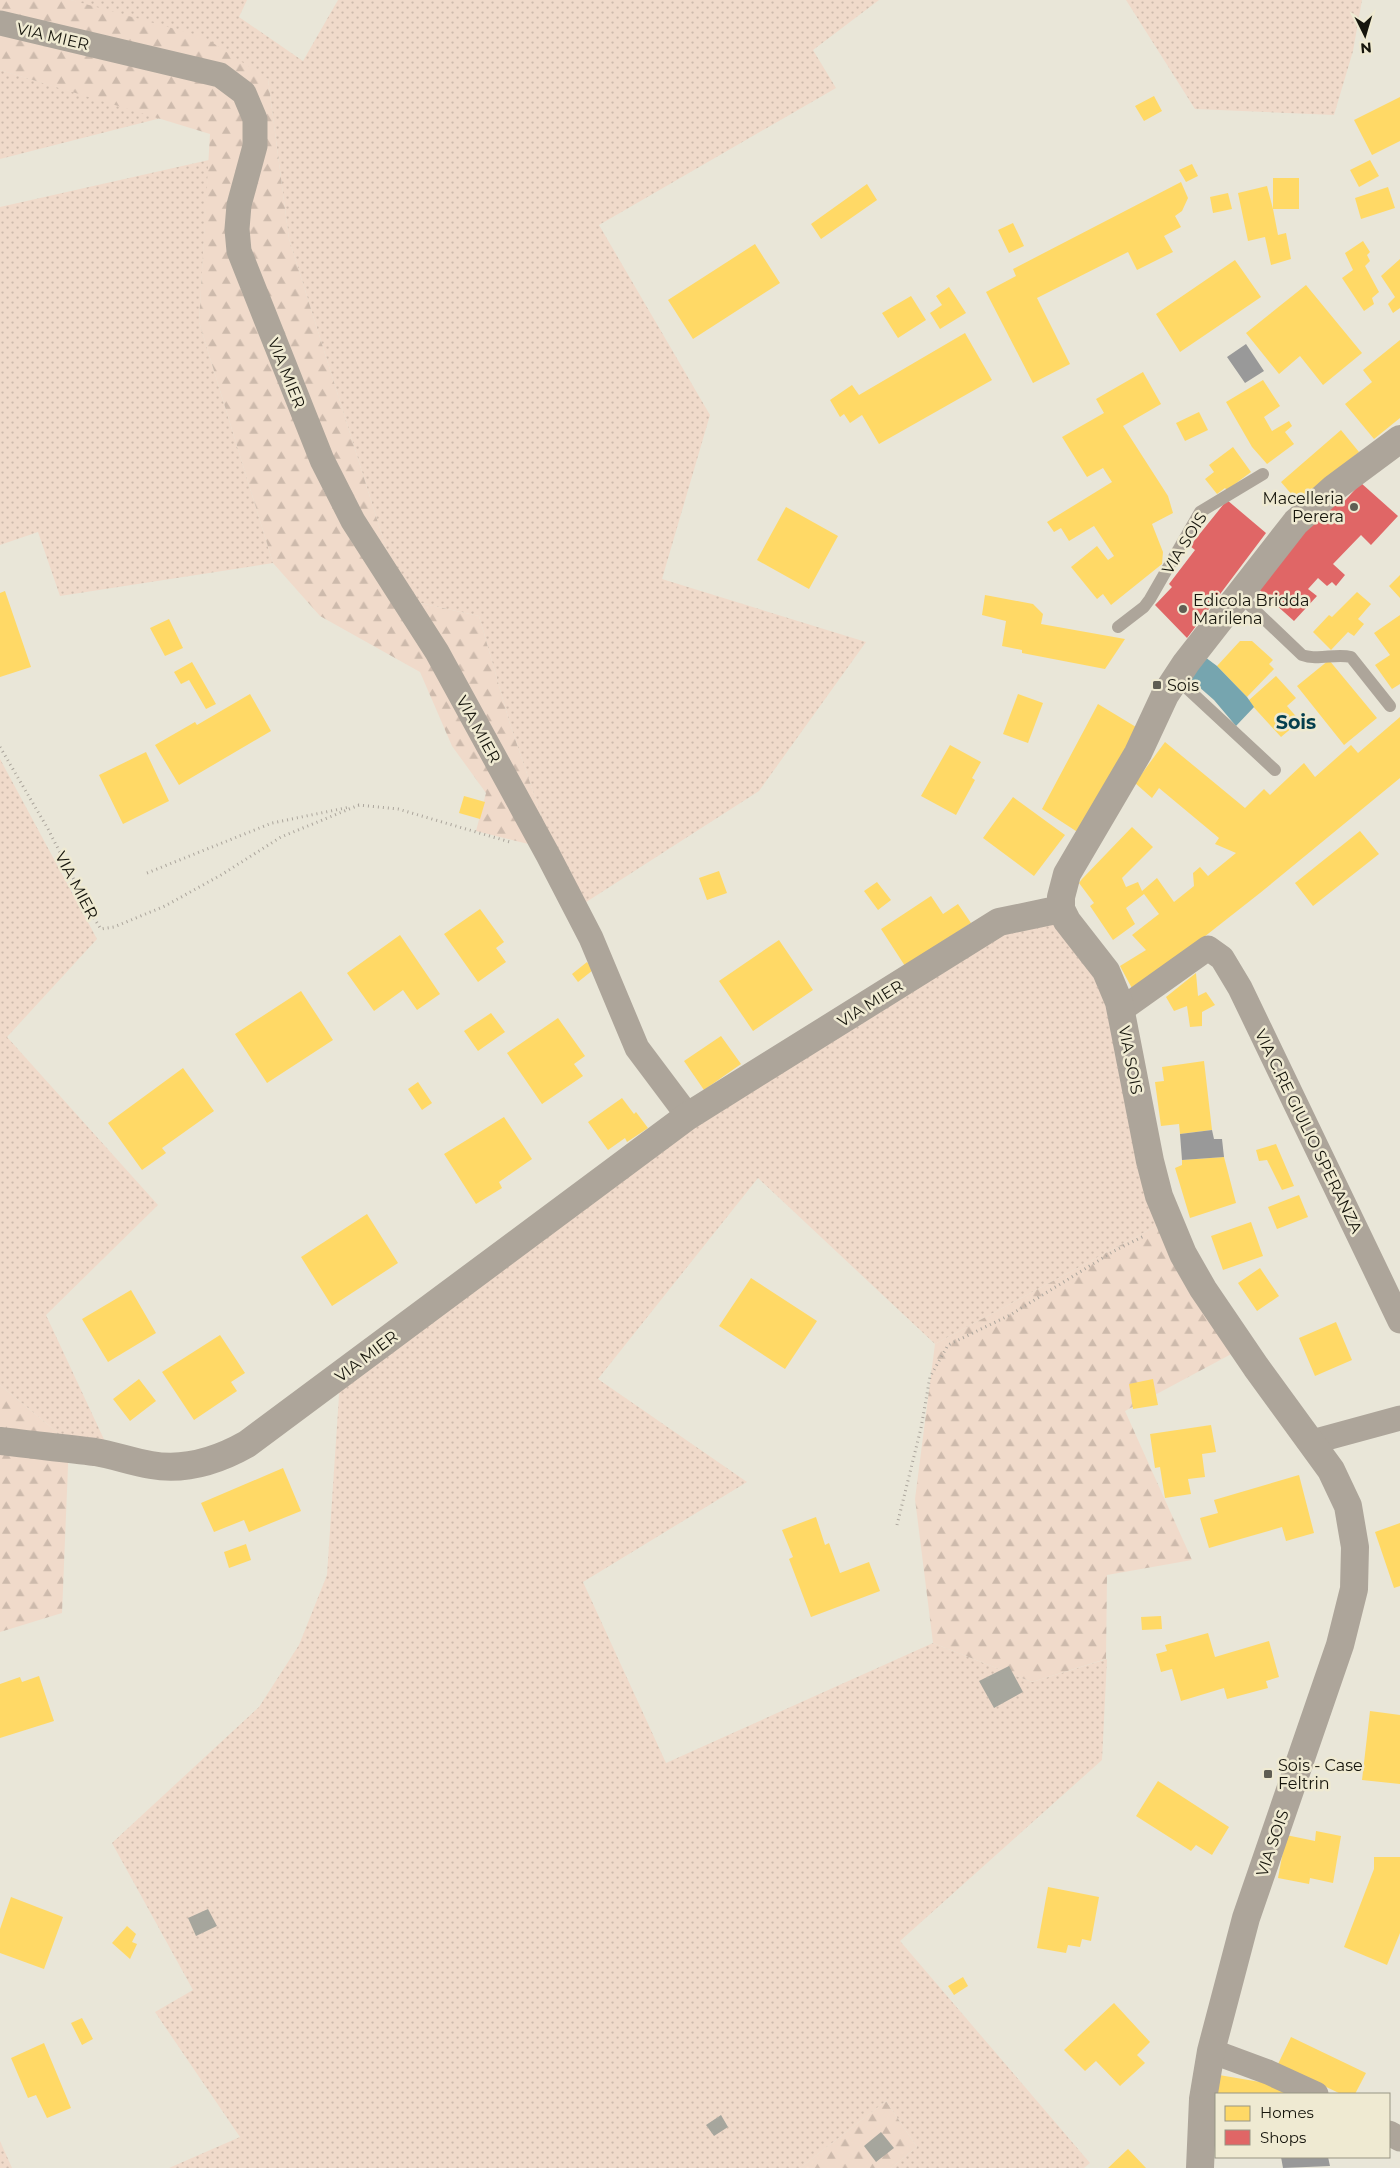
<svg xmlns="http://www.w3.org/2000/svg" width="1400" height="2168" viewBox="0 0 1400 2168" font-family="Montserrat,sans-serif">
	<defs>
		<pattern id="grass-dots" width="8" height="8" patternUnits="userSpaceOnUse" patternTransform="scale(1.25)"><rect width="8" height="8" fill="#f0daca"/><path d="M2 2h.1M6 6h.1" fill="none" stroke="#cdbaac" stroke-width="1.8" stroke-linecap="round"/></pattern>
		<pattern id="forest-firs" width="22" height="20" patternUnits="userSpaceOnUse" patternTransform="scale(1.25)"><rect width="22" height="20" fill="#f0daca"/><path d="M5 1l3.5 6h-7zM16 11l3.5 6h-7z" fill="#cdbaac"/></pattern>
	</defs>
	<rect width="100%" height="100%" fill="#e9e6d8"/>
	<path fill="url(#grass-dots)" d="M71,0H247L239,17L303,61L338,0H879L813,50L836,88L599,225L710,415L662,579L866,642L759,791L580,906L553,850L510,724L479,616L402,599L289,239L268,79Z
		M1126,0H1362L1353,51L1334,115L1195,109Z
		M0,70L161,118L0,159Z
		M209,160L199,322L273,563L60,596L38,532L0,545V207Z
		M0,759L97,939L7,1037L158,1205L46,1315L108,1448L69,1442L0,1385Z
		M1068,910L1130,1011L1175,1216L935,1344L758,1178L598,1379L747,1482L583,1582L666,1763L933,1643L1032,1682L1107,1659L1102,1760L900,1941L1090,2163L1084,2168H891L917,2147L886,2101L800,2168H169L240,2137L155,2012L193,1990L112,1843L259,1707L299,1645L327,1575L341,1366L1000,916Z
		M0,2141L12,2168H0Z"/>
	<path fill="url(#forest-firs)" d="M0,0H71L204,37L268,79L289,239L402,599L479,616L510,724L553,850L476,831L486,793L452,746L420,672L320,616L273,563L199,322L210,134L0,70Z
		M1175,1216L1250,1344L1125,1411L1192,1560L1107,1575L1106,1659L1032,1682L933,1643L915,1499L935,1344Z
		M0,1385L69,1442L62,1613L0,1632Z
		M886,2101L917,2147L891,2168H800Z"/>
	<path fill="#ffd966" d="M1154,96L1162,111L1144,121L1135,106Z
		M1400,97V141L1372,155L1354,120Z
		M1370,160L1379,176L1359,187L1350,170Z
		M1192,164L1198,176L1186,182L1179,170Z
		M1273,178H1299V209H1273L1278,235L1286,233L1291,259L1271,265L1265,237L1248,241L1238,193L1267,186L1273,209Z
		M1181,182L1188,198L1182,211L1175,216L1181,227L1164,236L1173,252L1137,270L1128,252L1037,298L1070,364L1033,383L986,292L1016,276L1013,269Z
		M867,184L877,200L821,239L811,224Z
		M1388,187L1395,208L1361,219L1355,198Z
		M1228,193L1232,209L1213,213L1210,197Z
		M1013,223L1024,246L1009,253L998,230Z
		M1363,241L1370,252L1367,255L1370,261L1365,266L1379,292L1372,298L1374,304L1364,311L1342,278L1353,270L1345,253Z
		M755,244L780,283L693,339L668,300Z
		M1400,259V308L1393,313L1388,304L1395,297L1381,276Z
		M1235,260L1261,297L1180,352L1156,314Z
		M1306,285L1362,353L1323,385L1300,356L1279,374L1246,333Z
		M949,287L966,313L940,329L930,313L942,305L936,296Z
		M911,296L926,320L898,338L882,313Z
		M965,333L992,380L879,444L862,415L850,423L844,414L840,417L830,400L852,385L859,395Z
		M1400,340V418L1374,439L1345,404L1372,382L1363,370Z
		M1143,372L1161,404L1123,426L1168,496L1173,513L1152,524L1163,552L1162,564L1111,605L1103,594L1097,599L1071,567L1097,546L1108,560L1114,556L1094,526L1069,541L1061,528L1054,532L1047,522L1112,482L1103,468L1087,477L1062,437L1104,413L1096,399Z
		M1263,380L1280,406L1264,417L1272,431L1289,421L1292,426L1285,432L1294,444L1267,464L1252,447L1226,402Z
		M1199,412L1208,430L1185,441L1176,423Z
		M1341,430L1359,452L1299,503L1281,482Z
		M1233,447L1251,472L1227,490L1225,488L1217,494L1205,479L1214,472L1209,465Z
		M786,507L838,536L809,589L757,560Z
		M1400,575V598L1389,586Z
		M5,591L31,667L0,677V593Z
		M1357,592L1371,604L1358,619L1364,624L1354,636L1348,632L1331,650L1313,632L1329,615L1332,617Z
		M985,595L1033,604L1043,614L1041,624L1125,639L1105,669L1022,653V650L1002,646L1006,621L982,615Z
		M1400,615V684L1392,689L1375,665L1390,655L1374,633Z
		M169,619L183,648L165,656L150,628Z
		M1240,641H1252L1273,660L1269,664L1274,669L1247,697L1217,666Z
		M1329,660L1377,718L1344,745L1297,686Z
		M192,662L216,704L206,709L189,680L181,684L174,672Z
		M1276,676L1296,698L1287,706L1300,721L1281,737L1248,701Z
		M250,694L271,731L179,785L155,745L195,722L197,725Z
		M1018,694L1043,703L1028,743L1003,734Z
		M1098,704L1141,730L1079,833L1042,809Z
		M1400,717V778L1260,893L1134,992L1120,966L1146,950L1132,935L1159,914L1144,894L1126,908L1135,924L1113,940L1090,906L1094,903L1079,883L1082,879L1132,827L1153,847L1122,878L1126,887L1138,882L1142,891L1157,878L1174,902L1194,886L1193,873L1200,867L1208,876L1236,853L1215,844L1219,838L1159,788L1152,798L1135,783L1165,742L1245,808L1264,789L1270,795L1304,763L1315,777L1351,745L1358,753Z
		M950,745L981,762L972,778L975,780L956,815L921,796Z
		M146,752L169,801L123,824L99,775Z
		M464,796L485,802L480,819L459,813Z
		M1013,797L1065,835L1034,876L983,838Z
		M1360,831L1379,854L1313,906L1295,883Z
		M719,871L727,893L707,900L699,878Z
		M877,882L891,900L878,910L864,891Z
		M931,896L943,914L958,904L971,923L905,966L881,929Z
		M480,909L504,942L496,948L506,962L478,982L444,934Z
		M400,935L440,994L417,1010L403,990L374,1011L347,973Z
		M779,940L813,990L753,1031L719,981Z
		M587,962L593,970L578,982L572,974Z
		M1196,973L1198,996L1206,992L1215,1005L1202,1012V1026L1190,1027L1187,1006L1174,1011L1166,997Z
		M301,991L333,1040L267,1083L235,1034Z
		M491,1013L505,1032L478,1051L464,1031Z
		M558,1018L585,1056L574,1064L583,1076L542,1104L507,1053Z
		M721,1036L741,1064L704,1090L684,1061Z
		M1204,1061L1212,1130L1180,1134L1179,1124L1161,1126L1155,1082L1164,1081L1162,1067Z
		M183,1068L214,1111L162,1148L166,1153L142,1170L108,1123Z
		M418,1082L432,1103L422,1110L408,1089Z
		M622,1098L634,1114L636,1112L648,1128L627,1142L625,1138L608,1150L588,1122Z
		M504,1117L532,1159L499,1182L502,1188L476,1204L444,1154Z
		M1276,1144L1294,1186L1282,1190L1267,1160L1259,1161L1256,1150Z
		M1224,1157L1236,1203L1190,1218L1175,1168L1182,1165V1160Z
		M1299,1195L1308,1217L1277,1229L1268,1207Z
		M367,1214L398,1263L332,1306L301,1257Z
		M1251,1222L1263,1256L1223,1270L1211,1236Z
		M1260,1268L1279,1296L1257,1311L1238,1283Z
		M751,1278L817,1321L785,1369L719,1326Z
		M131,1290L156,1333L108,1362L82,1319Z
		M1336,1322L1352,1360L1315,1376L1299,1338Z
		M220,1335L245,1373L231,1382L237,1391L194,1420L162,1372Z
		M139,1379L156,1401L130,1421L113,1399Z
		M1153,1379L1158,1405L1133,1409L1129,1384Z
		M1211,1425L1216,1452L1202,1454L1205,1477L1188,1479L1191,1494L1165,1498L1160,1467L1155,1468L1150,1434Z
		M283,1468L301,1511L249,1532L244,1520L214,1532L201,1503Z
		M1299,1475L1314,1533L1286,1541L1282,1527L1209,1548L1200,1518L1218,1513L1214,1500Z
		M816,1517L825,1545L829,1543L840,1573L869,1562L880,1591L811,1617L789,1559L793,1557L782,1530Z
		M1400,1523V1586L1394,1588L1375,1532Z
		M246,1544L251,1560L229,1568L224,1552Z
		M1161,1616L1162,1629L1142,1630L1141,1617Z
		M1208,1633L1215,1657L1269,1641L1279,1677L1266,1681L1268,1688L1227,1699L1224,1688L1181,1701L1172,1669L1161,1672L1156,1654L1167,1651L1165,1645Z
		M39,1676L54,1721L0,1738V1684L20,1677L22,1682Z
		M1370,1711L1400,1715V1784L1362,1780Z
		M1158,1781L1229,1827L1212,1855L1196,1845L1191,1851L1136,1816Z
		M1316,1831L1341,1836L1333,1883L1310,1878L1309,1884L1278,1878L1286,1835L1315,1841Z
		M1374,1857H1400V1933L1387,1965L1344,1947L1374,1869Z
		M1048,1887L1099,1897L1091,1941L1082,1939L1080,1947L1068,1945L1066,1953L1037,1948Z
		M11,1897L63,1917L44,1969L0,1953V1929Z
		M127,1926L136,1934L132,1942L137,1944L130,1959L112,1943Z
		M963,1977L968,1986L954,1995L948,1986Z
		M1114,2003L1150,2042L1137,2055L1145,2063L1120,2086L1096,2061L1085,2071L1064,2050Z
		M82,2018L93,2039L82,2045L71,2023Z
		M1291,2037L1366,2073L1355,2094H1341L1278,2064Z
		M44,2043L71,2108L47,2118L36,2095L28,2098L11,2058Z
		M1219,2075L1272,2084L1287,2094H1216V2127L1209,2126Z
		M1128,2149L1146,2168H1108Z"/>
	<path fill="#e06666" d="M1361,483L1398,516L1371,545L1361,535L1333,564L1345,575L1336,586L1332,582L1327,586L1318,578L1308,589L1317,596L1294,621L1254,585L1333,500L1340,506Z
		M1227,500L1266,533L1187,638L1155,605L1172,587L1169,584L1195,550L1190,546Z"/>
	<path fill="#76a5af" d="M1205,657L1217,666L1247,697L1254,707L1236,726L1214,700L1190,679Z"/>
	<path fill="#999" d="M1246,344L1264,371L1245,383L1227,357Z
		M1212,1130L1214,1139H1222L1224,1157L1182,1160L1180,1134Z
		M1281,2157H1328L1330,2166L1283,2168Z"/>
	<path fill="#a6a69d" d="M1009,1666L1023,1692L994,1708L979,1681Z
		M208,1909L217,1926L196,1936L188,1918Z
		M721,2115L728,2127L714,2136L706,2125Z
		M881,2132L894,2148L876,2162L864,2146Z"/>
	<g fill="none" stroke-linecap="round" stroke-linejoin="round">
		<path stroke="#aba59c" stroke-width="3" stroke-dasharray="1 4" stroke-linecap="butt" d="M0,747L48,829L92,915L101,929L114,927L165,906L221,875L281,837L359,805
			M358,805L398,809L510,842
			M147,873L272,823L350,807
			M897,1525L921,1428L930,1377L948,1345L1010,1315L1114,1251L1144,1236"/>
		<path stroke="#ada59a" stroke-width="12" d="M1239,595L1302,655C1318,661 1335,653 1351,657L1390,706
			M1118,627L1144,607L1150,599L1200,512L1263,474
			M1176,678L1275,770"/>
		<path stroke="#ada59a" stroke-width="25" d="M0,23L220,75L244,93L255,119V146L239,205L237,229L239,251L322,460L353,521L437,652L548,855L591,938L637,1048L688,1116
			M1121,1010L1208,948L1222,958L1240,988L1400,1321
			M1312,1442L1400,1418
			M1211,2051L1268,2072L1316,2094
			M1389,2133L1400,2139"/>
		<path stroke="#ada59a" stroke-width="28" d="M0,1441C32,1445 64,1448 95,1452C114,1455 132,1462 151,1465C185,1471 217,1461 247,1444L688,1116L999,922L1061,909
			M1200,2168L1203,2099L1211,2051L1246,1918L1340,1645L1354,1589L1355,1547L1348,1506L1331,1470L1256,1367L1203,1289L1183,1254L1159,1196L1150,1161L1119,1002L1106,971L1067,921L1061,909V897L1067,874L1138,753L1165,695L1186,663L1296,522L1334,488L1400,439"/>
	</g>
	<g fill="#605e53" stroke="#efead2" stroke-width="2">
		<circle cx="1354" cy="507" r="5"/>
		<circle cx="1183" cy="609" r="5"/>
		<rect x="1152" y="680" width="10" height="10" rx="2.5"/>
		<rect x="1263" y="1769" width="10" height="10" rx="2.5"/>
	</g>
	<g text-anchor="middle" stroke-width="5" stroke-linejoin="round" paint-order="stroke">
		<g font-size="16" fill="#16150c" stroke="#efead2">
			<text transform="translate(53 36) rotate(13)" y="6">VIA MIER</text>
			<text transform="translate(287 373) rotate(68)" y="6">VIA MIER</text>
			<text transform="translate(1184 543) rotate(-58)" y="6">VIA SOIS</text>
			<text transform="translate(479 729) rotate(61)" y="6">VIA MIER</text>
			<text transform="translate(77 885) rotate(62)" y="6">VIA MIER</text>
			<text transform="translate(870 1003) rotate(-32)" y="6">VIA MIER</text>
			<text transform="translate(1131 1060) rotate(79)" y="6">VIA SOIS</text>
			<text transform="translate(1309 1131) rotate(64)" y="6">VIA C.RE GIULIO SPERANZA</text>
			<text transform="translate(366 1356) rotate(-37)" y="6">VIA MIER</text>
			<text transform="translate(1272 1843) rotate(-71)" y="6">VIA SOIS</text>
		</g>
		<g font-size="16" fill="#16150c" stroke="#efead2" text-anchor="start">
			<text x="1344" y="504" text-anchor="end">Macelleria<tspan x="1344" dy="18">Perera</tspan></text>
			<text x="1193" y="606">Edicola Bridda<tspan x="1193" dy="18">Marilena</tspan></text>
			<text x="1167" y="691">Sois</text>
			<text x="1278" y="1771">Sois - Case<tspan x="1278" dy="18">Feltrin</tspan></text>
		</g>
		<g font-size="19" font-weight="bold" fill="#033e4d" stroke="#efead2">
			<text x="1296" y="729">Sois</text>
		</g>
	</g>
	<rect x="1215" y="2093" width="175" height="65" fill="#efead2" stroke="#989583"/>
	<rect x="1225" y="2106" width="25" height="15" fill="#ffd966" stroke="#989583"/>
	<text x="1260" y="2118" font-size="15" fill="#16150c">Homes</text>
	<rect x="1225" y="2130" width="25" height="15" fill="#e06666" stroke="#989583"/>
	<text x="1260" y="2143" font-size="15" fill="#16150c">Shops</text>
	<g transform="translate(1365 35) rotate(175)" stroke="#efead2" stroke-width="4" paint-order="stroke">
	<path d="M0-4L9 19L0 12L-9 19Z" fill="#16150c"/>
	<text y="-8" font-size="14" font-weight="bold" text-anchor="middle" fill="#16150c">N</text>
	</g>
</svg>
